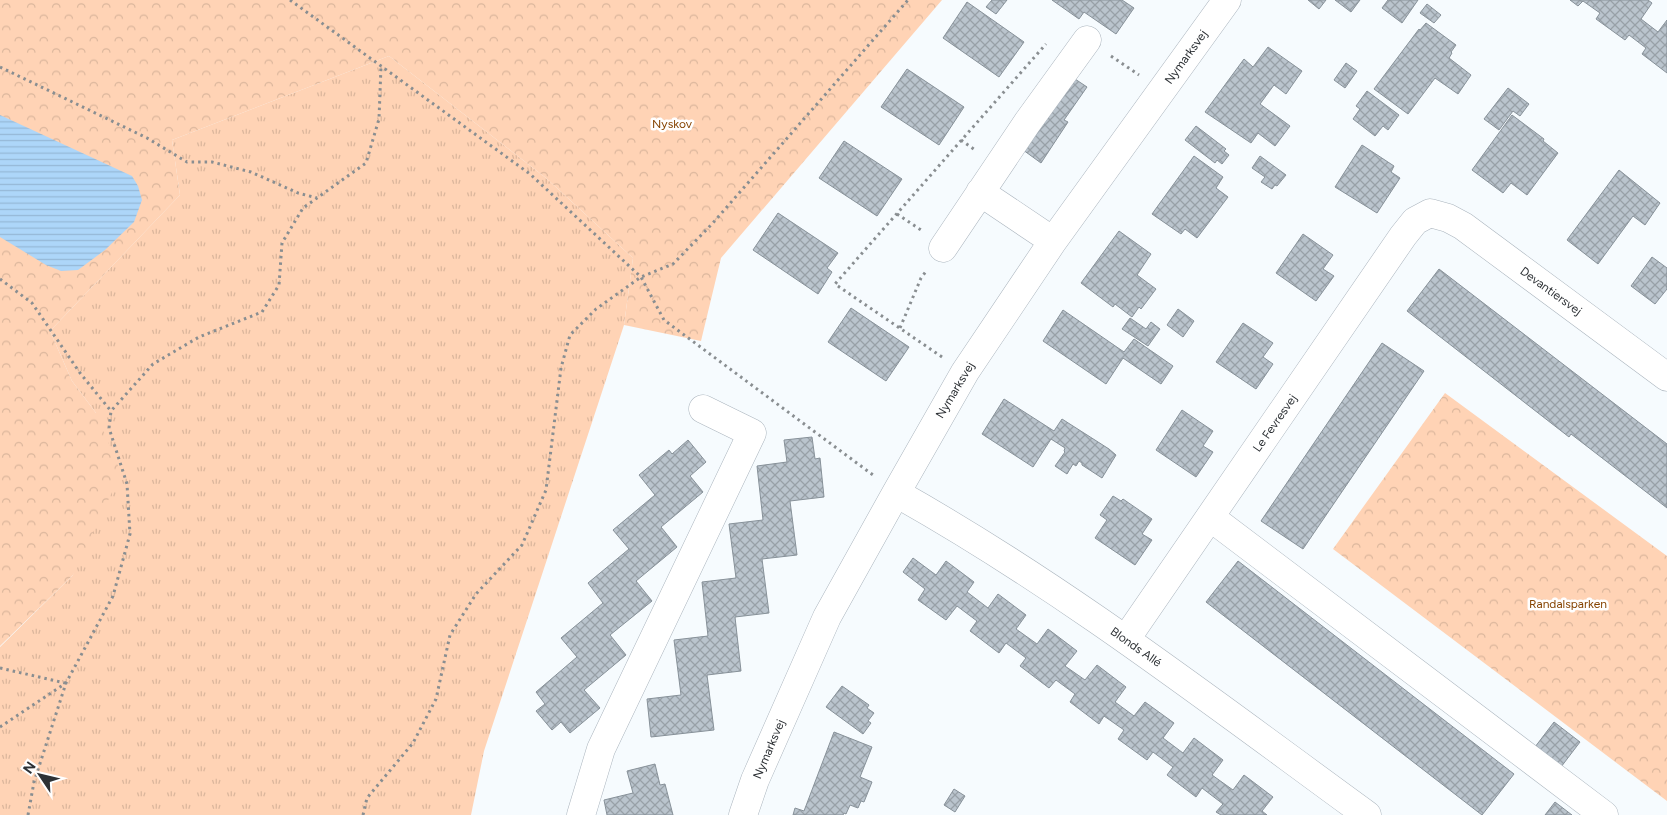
<svg xmlns="http://www.w3.org/2000/svg" width="1667" height="815" viewBox="0 0 1667 815" font-family="Figtree,sans-serif">
	<defs>
		<pattern id="grass-tufts" width="24" height="20" patternUnits="userSpaceOnUse" patternTransform="scale(1.25)"><rect width="24" height="20" fill="#ffd3b5"/><path d="M3 7l-1-3M5 7V3M7 7l1-3M15 17l-1-3M17 17v-4M19 17l1-3" fill="none" stroke="#dbb69c"/></pattern>
		<pattern id="forest-crowns" width="20" height="18" patternUnits="userSpaceOnUse" patternTransform="scale(1.25)"><rect width="20" height="18" fill="#ffd3b5"/><path d="M2 6a3 3 0 1 1 6 0M12 15a3 3 0 1 1 6 0" fill="none" stroke="#dbb69c"/></pattern>
		<pattern id="water-rules" width="6" height="5" patternUnits="userSpaceOnUse" patternTransform="scale(1.25)"><rect width="6" height="5" fill="#add6f9"/><path d="M0 2.5h6" fill="none" stroke="#95b8d6"/></pattern>
		<pattern id="building-cross-hatch" width="8" height="8" patternUnits="userSpaceOnUse" patternTransform="scale(1.25)"><rect width="8" height="8" fill="#bac4cd"/><path d="M0 0l8 8M0 8l8-8" fill="none" stroke="#98a0a7"/></pattern>
	</defs>
	<rect width="100%" height="100%" fill="#f6fbfe"/>
	<path fill="url(#grass-tufts)" d="M389,56L546,178L633,258L624,325L484,751L471,815H0V647L73,575L96,413L72,381L50,331L180,195L172,140Z"/>
	<path fill="url(#forest-crowns)" d="M0,0H942L721,258L701,341L624,325L633,258L546,178L389,56L172,140L180,195L50,331L72,381L96,413L121,473L73,575L0,646Z
		M1445,393L1667,556V801L1333,549Z"/>
	<path fill="url(#water-rules)" d="M0,115L132,176L138,186L142,200L134,222L105,250L78,270L61,271L46,265L0,237Z"/>
	<path fill="url(#building-cross-hatch)" stroke="#879199" d="M992,0H1007L996,14L986,7Z
		M1052,0H1122L1134,8L1116,34L1084,12L1079,19Z
		M1308,0H1326L1319,9Z
		M1335,0H1360L1351,12Z
		M1388,0H1418L1402,23L1382,8Z
		M1570,0H1648L1652,3L1641,19L1658,32L1667,20V73L1642,54L1646,48L1629,35L1625,40L1596,19L1600,13L1583,1L1578,6Z
		M967,2L1024,42L999,77L943,38Z
		M1427,4L1441,15L1434,23L1420,13Z
		M1426,23L1456,45L1451,52L1452,53L1449,58L1471,75L1458,94L1435,78L1408,114L1374,89L1419,29L1420,30Z
		M1268,47L1302,71L1286,94L1274,85L1260,104L1290,126L1275,146L1258,133L1251,143L1205,112L1244,59L1253,67Z
		M1346,63L1357,71L1345,88L1334,80Z
		M907,69L964,107L939,145L881,107Z
		M1069,75L1087,87L1064,120L1068,122L1041,163L1019,147Z
		M1508,88L1529,104L1520,116L1513,111L1499,130L1484,119Z
		M1367,91L1399,115L1388,130L1383,126L1375,136L1353,119L1360,109L1356,106Z
		M1512,115L1544,139L1543,141L1558,153L1527,195L1511,183L1503,193L1472,170Z
		M1196,126L1226,149L1224,151L1229,155L1222,164L1217,160L1215,163L1185,140Z
		M844,141L902,179L877,216L819,178Z
		M1362,145L1394,166L1391,172L1400,178L1377,213L1335,187Z
		M1194,156L1223,177L1216,188L1228,197L1197,238L1185,229L1181,234L1152,214Z
		M1260,156L1286,175L1277,186L1275,185L1272,189L1261,182L1265,177L1252,168Z
		M1619,170L1660,203L1645,225L1633,216L1598,264L1567,240Z
		M778,213L838,253L827,268L832,272L818,294L753,250Z
		M1119,231L1151,254L1137,275L1156,289L1141,309L1139,307L1132,317L1115,304L1113,307L1081,283Z
		M1303,234L1333,255L1323,269L1334,276L1316,301L1276,273Z
		M1652,257L1667,268V289L1655,304L1631,286Z
		M1439,269L1667,444V508L1571,434L1569,437L1407,311Z
		M851,308L909,347L886,381L828,342Z
		M1178,309L1194,321L1183,337L1167,325Z
		M1063,310L1124,352L1134,339L1173,366L1161,384L1123,358L1106,384L1043,341Z
		M1130,318L1146,329L1151,322L1160,329L1148,346L1122,329Z
		M1243,323L1273,343L1263,357L1273,364L1256,389L1216,362Z
		M1382,343L1424,371L1303,549L1261,521Z
		M1004,399L1054,431L1062,419L1109,449L1116,455L1102,478L1082,465V463L1079,461L1076,466L1073,464L1067,474L1055,466L1065,452L1064,451L1065,448L1051,439L1033,467L982,434Z
		M1182,410L1213,431L1203,446L1213,452L1196,477L1156,450Z
		M812,437L815,459L820,458L824,497L790,501L797,555L762,559L769,613L735,617L741,671L707,675L714,730L651,737L647,699L681,695L674,640L708,636L702,582L736,578L729,524L763,520L757,466L787,462L784,440Z
		M688,440L706,462L690,476L703,492L661,527L677,547L636,581L652,601L610,635L626,655L584,690L600,708L570,733L561,722L552,730L536,711L545,704L536,692L577,657L561,638L603,603L588,583L629,549L613,530L655,495L639,475L669,450L672,454Z
		M1113,496L1121,501L1123,499L1152,519L1142,534L1152,540L1135,565L1095,538L1107,520L1100,515Z
		M913,558L936,575L946,561L974,582L967,592L988,608L998,594L1026,615L1016,629L1037,644L1048,629L1077,651L1065,666L1085,680L1097,665L1126,687L1115,702L1134,716L1145,702L1174,723L1163,738L1183,753L1194,738L1223,760L1212,775L1233,790L1244,775L1273,797L1262,811L1267,815H1221L1216,812L1223,804L1202,788L1196,797L1167,775L1173,767L1153,752L1147,760L1118,739L1124,730L1104,716L1099,724L1070,702L1075,694L1056,680L1049,688L1020,666L1026,658L1006,643L999,653L970,631L977,621L957,606L946,620L918,600L925,589L903,572Z
		M1238,561L1514,774L1482,815L1206,602Z
		M842,686L869,705L867,708L874,713L868,721L871,723L863,734L826,707Z
		M1554,722L1580,742L1561,767L1535,747Z
		M834,732L872,747L860,777L872,782L864,802L861,801L858,808L850,805L846,814L844,813L843,815H793L795,808L804,811Z
		M655,764L660,785L665,784L673,815H607L604,800L633,793L627,771Z
		M954,789L965,796L955,812L944,805Z
		M1555,802L1572,815H1545Z"/>
	<g fill="none" stroke-linecap="round" stroke-linejoin="round">
		<defs>
			<path id="minor" d="M980,192L1053,241
				M943,248L1027,123L1087,40
				M896,493C1062,586 1213,703 1367,815
				M1210,517L1604,815
				M1126,639L1403,236L1415,221L1430,213L1448,218L1463,226L1667,377
				M581,815L601,749L752,433L703,409
				M743,815L755,780L827,617L896,493L965,372L1053,241L1227,0"/>
		</defs>
		<use href="#minor" stroke="#abb5be" stroke-width="29"/>
		<path stroke="#898e91" stroke-width="3" stroke-dasharray="2.5 4" stroke-linecap="butt" d="M290,0L530,174L641,277L664,320L873,475
			M1111,56L1139,75
			M0,67L147,138L187,162H212L251,172L298,193L317,198
			M961,140L975,150
			M897,214L921,230
			M0,279L32,303L80,373L111,411
			M900,328L921,278L927,270
			M942,357L835,284L1046,44
			M0,668L65,683
			M0,727L66,683
			M28,815L34,782L66,683L113,596L130,534L127,484L109,428L111,411L153,364L199,337L262,312L279,285L282,243L303,208L366,163L379,119L381,66
			M363,815L367,798L413,743L436,699L450,635L476,594L522,545L546,490L561,368L570,335L596,309L641,277L673,264L712,224L908,0"/>
		<use href="#minor" stroke="#fff" stroke-width="28"/>
	</g>
	<g text-anchor="middle" stroke-width="5" stroke-linejoin="round" paint-order="stroke">
		<g font-size="12" fill="#2d3135" stroke="#fff">
			<text transform="translate(1186 57) rotate(-54)" y="4">Nymarksvej</text>
			<text transform="translate(1551 291) rotate(36)" y="4">Devantiersvej</text>
			<text transform="translate(955 390) rotate(-59)" y="4">Nymarksvej</text>
			<text transform="translate(1275 423) rotate(-55)" y="4">Le Fevresvej</text>
			<text transform="translate(1136 647) rotate(35)" y="4">Blonds Allé</text>
			<text transform="translate(769 749) rotate(-67)" y="4">Nymarksvej</text>
		</g>
		<g font-size="12" fill="#864402" stroke="#fff">
			<text x="672" y="128">Nyskov</text>
			<text x="1568" y="608">Randalsparken</text>
		</g>
	</g>
	<g transform="translate(40 775) rotate(305)" stroke="#ffffff" stroke-width="4" paint-order="stroke">
	<path d="M0-4L9 19L0 12L-9 19Z" fill="#2d3135"/>
	<text y="-8" font-size="14" font-weight="bold" text-anchor="middle" fill="#2d3135">N</text>
	</g>
</svg>
